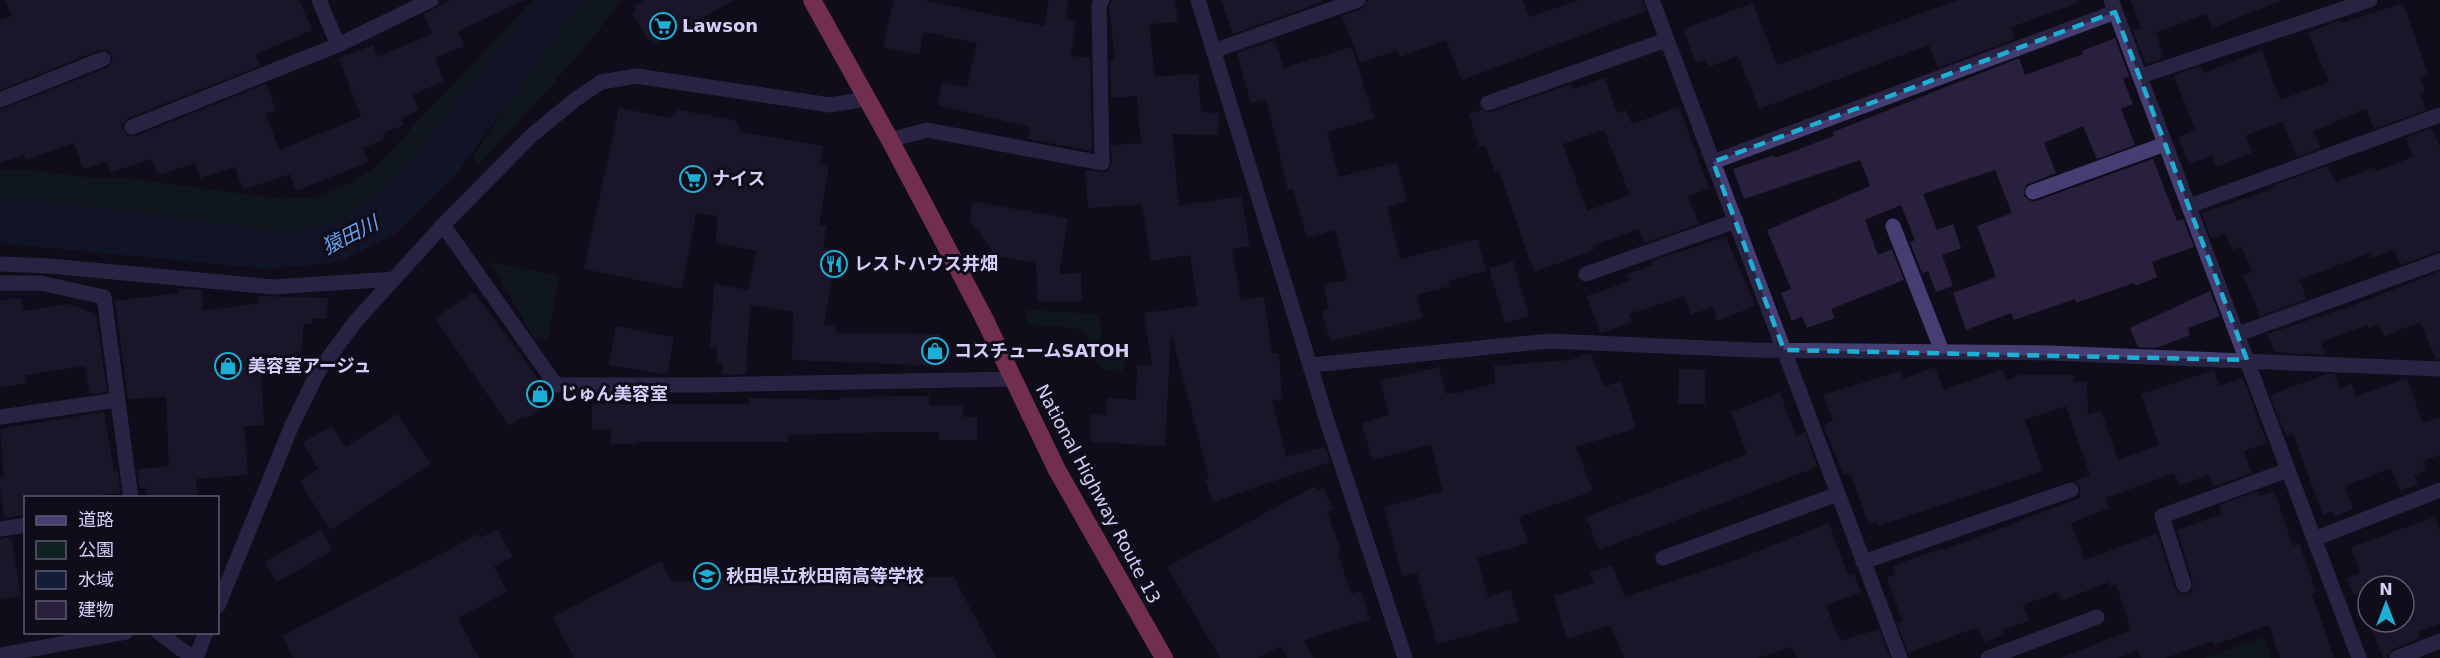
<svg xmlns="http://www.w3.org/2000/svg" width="2440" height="658" viewBox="0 0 2440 658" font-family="'DejaVu Sans','Noto Sans JP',sans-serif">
	<rect width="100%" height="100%" fill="#100d1a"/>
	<path fill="#112223" d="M533,0H550L410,176L347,218L289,234L176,217L23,199H0V170L23,169L84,177L132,179L282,199L314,198L348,184L373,169Z
		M576,0H623L576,58L478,166L472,158Z
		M490,262L559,276L548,340L534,338Z
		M1027,310L1096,314L1100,321L1102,347L1108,352L1126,357L1122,372L1101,369L1089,355L1087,333L1075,328L1026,324Z
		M2264,637L2271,658H2204Z"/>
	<path fill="#121d39" d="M538,0H583L455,176L394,235L339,262L268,269L0,243V199H23L176,217L289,234L347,218L405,169Z"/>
	<path fill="#28203c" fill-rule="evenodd" d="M5,0H299L312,30L256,54L260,66L128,118L122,126L126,135L136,136L266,84L276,110L266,114L279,150L361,117L339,58L373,45L377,57L432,34L424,14L451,0H525L458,31L464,46L435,58L444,81L412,95L419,110L401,118L404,125L383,133L385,139L363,148L368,162L296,191L290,174L243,190L235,167L200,178L195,163L158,175L152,159L111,172L107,162L83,169L74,143L26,160L24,155L0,163V110L107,68L113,60L109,51L99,50L0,90V20L12,16Z
		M645,0H734L654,44L651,39L648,41L632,13L636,11L633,6Z
		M894,0H924L1044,26L1049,0H1069L1065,19L1076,20L1071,56L1090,58L1092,151L1028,139L1030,127L937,105L942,82L967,88L977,43L924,32L919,55L883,47Z
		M1112,0H1175L1178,22L1149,24L1155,77L1198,74L1201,112L1219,113L1218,135L1172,134L1179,206L1241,196L1250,246L1232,249L1241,300L1264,297L1272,354L1279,353L1282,399L1272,400L1286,457L1325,447L1330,462L1213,502L1205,480L1209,478L1171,332L1165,446L1090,442L1091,414L1106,416L1107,398L1136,400L1137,365H1152L1144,313L1198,306L1190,255L1151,261L1142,204L1088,208L1085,170L1106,172L1112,163L1111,145L1141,143L1137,96L1111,98L1110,60L1115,61L1109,7Z
		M1221,0H1322V2L1233,34Z
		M1368,0H1523L1529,17L1580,0H1642L1646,11L1462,80L1446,40L1400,57L1397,50L1360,63L1342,16L1362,9Z
		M1958,0H2077L2078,3L2011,27L2015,37L2012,40L1938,68L1929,45L1759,109L1738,56L1709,67L1706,59L1696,63L1683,29L1753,3L1777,65Z
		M2131,0H2280V1L2212,28L2207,14L2156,32L2164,58L2146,64L2133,31L2141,28Z
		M2403,3L2428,74L2420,77L2425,92L2420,94L2426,110L2374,129L2367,109L2358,112L2314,131L2320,148L2297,157L2283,122L2246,135L2252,153L2216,167L2212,156L2189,164L2178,137L2195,130L2174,75L2201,66L2204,73L2262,50L2280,100L2329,82L2308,33L2340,20L2342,23Z
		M2115,38L2129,76L2123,79L2133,104L2121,109L2135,145L2097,159L2083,126L2044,143L2056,173L2026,185L2024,196L2031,201H2036L2153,159L2177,221L2183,219L2194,247L2152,262L2157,277L2135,286L2134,283L2076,303L2075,299L2014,320L2011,313L1966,330L1953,293L1996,277L1977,226L2012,213L1995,170L1923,194L1937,230L1953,224L1961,248L1942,255L1953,286L1936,292L1928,271L1922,273L1910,242L1915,240L1901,205L1865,220L1878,255L1892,249L1904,280L1831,309L1835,318L1807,328L1802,316L1792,321L1781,293L1791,289L1767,230L1870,186L1860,160L1744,199L1733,169L1774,155L1775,158L1834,136L1833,132L2019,58L2025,75L2083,54L2082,51Z
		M1275,40L1284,68L1352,47L1374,118L1327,132L1339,177L1397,162L1407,201L1387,207L1400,259L1478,239L1486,271L1448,281L1450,286L1417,295L1422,318L1330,341L1322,311L1329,310L1323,285L1348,280L1335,230L1307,238L1293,189L1288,190L1266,99L1251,103L1237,53Z
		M1605,78L1617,113L1626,110L1632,124L1679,107L1709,188L1688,196L1699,224L1644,243L1639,229L1592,246L1594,250L1534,272L1499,171L1495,172L1485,145L1479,147L1469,114L1481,110L1491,112L1571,84L1573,89ZM1604,130L1630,195L1587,211L1563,144Z
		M619,108L669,118L678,110L735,120L741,132L823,146L820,164L829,165L819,225L827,226L823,247L837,250L824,325H836V333L941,334V366L792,360L793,312L750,305L746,374L722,375L723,363H717V347H710L714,284L748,290L756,251L716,243L717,216L696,213L682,289L584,269Z
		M2432,128L2440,148V251L2400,265L2394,250L2371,258L2369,253L2299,280L2307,299L2260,316L2243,275L2252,271L2241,246L2232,250L2225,233L2211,239L2202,213L2273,189L2272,186L2327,166L2336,182L2375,167L2377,171L2413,157L2406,138Z
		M973,202L1068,218L1059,274L1081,273L1082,301L1038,302L1036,263L996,256L970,220Z
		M1726,237L1755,306L1717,321L1713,307L1691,315L1684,296L1629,314L1632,322L1600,333L1587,296L1630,281L1627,274L1653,265L1652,261Z
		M1513,261L1529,316L1505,323L1489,268Z
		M2440,271V359H2436L2420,322L2384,336L2379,324L2369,328L2367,325L2321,342L2326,355L2275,352L2267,334L2352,306Z
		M178,289L202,290L203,311L259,303V296L328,298L327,319L312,318V324H304L301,353L296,352L294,376L261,372L264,425L244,426L248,475L196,479L197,498H147L146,487L140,488L137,469L169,467L166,397L128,399L115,301L178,293Z
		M2210,291L2220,316L2188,328L2190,335L2156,348L2138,347L2130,328Z
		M474,292L553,399L526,419L523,416L509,426L435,318Z
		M21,298L23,311L68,304L96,314L107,392L90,394L85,366L25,375L27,383L0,388V301Z
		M616,326L674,337L667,375L609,365Z
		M1591,353L1604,387L1621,381L1636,428L1576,447L1593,491L1519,517L1528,543L1477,558L1488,597L1510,590L1519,621L1437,644L1417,573L1402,577L1384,507L1443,491L1431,444L1372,460L1362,423L1389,415L1380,381L1439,367L1446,394L1453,392L1454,394L1495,383L1494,366L1570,360Z
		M1935,367L1943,390L2003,369L2007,380L2020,375H2074V382H2087L2088,414L2101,410L2118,460L2159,445L2141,394L2214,370L2219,386L2243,378L2267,443L2244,451L2252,473L2213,487L2209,475L2179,486L2174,473L2106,498L2109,508L2071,523L2085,560L2157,533L2175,588L2181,594H2186L2192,591L2193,583L2177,530L2222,514L2219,505L2258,491L2260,496L2274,491L2293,546L2299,543L2316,592L2312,594L2334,658H2280L2269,625L2214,645L2213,641L2165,658H2141L2138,650L2118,658H2061L2131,630L2116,585L2111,587L2109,582L2061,601L2058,592L2023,605L2029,621L2002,630L2004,635L1984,642L1978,627L1908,653L1897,623L1902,621L1887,577L1895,574L1893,566L1943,548L1944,550L2080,498V487L2075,481L2090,475L2066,406L2025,420L2043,471L1878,526L1877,522L1869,525L1850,473L1844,475L1823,425L1833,421L1823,395L1900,371L1903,379Z
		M1679,369L1705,370V404H1678Z
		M2327,374H2334L2340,389L2352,384L2356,396L2407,378L2423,423L2440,417V455L2423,461L2426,470L2414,475L2418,484L2400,491L2391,468L2345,486L2353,509L2334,517L2332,512L2323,515L2293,434L2286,436L2270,395Z
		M1780,393L1796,436L1805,432L1817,467L1599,550L1586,517L1747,454L1731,412Z
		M929,396V405H963V417H977V440H939V432H889L788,435V442H638V444H611V429H592V404H749V398L841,400V397Z
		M104,412L114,471H118L120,492L88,498H26V514L5,518L0,489V477L4,476L0,429Z
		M397,414L431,464L330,530L300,481L318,469L303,442L332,426L346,447Z
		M1315,486L1317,491L1323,488L1333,509L1327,512L1341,551L1338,553L1351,594L1361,591L1370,619L1304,640L1313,658H1287L1281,646L1257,658H1220L1167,567Z
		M2435,517L2440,531V624L2418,631L2421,638L2393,649L2387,658H2383L2369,622H2404V586H2368V618L2359,594L2354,596L2347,578L2360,573L2351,547Z
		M1829,523L1848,576L1854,574L1861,592L1826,605L1840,641L1879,629L1890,658H1797L1792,647L1758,658H1624L1611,625L1567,639L1554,596L1594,583L1590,573L1612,565L1625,597L1728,563Z
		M321,529L333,550L277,582L265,562Z
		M498,529L513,557L494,566L507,592L458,618L479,658H294L282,636L479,534L480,538Z
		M11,537L21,596L0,600V539Z
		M661,561L671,581L954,577L996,658H574L553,617Z"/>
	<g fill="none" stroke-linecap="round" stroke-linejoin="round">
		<path stroke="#453e73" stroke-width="15" d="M319,0L338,45
			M1198,0L1327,421L1405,658
			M1652,0L1900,658
			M2111,0L2359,658
			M1213,51L1358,0
			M2141,76L2370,0
			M0,100L103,59
			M1488,103L1666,40
			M132,127L338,45L431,0
			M890,140L927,130L1102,163L1099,5L1102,0
			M1713,162L2115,12
			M2033,192L2165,144
			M2189,206L2440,115
			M443,225L556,385H702L1012,379
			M1893,226L1942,351
			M0,264L50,266L273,287L394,279
			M1586,274L1736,221
			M0,283H40L104,297L131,498
			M2238,334L2440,261
			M1311,365L1550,341L1751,350L2050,353L2440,369
			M0,417L117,400
			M0,529L26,525
			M2314,539L2440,490
			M1663,558L1838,494
			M1863,562L2071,490
			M2184,585L2162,516L2288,470
			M218,606L292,425L318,372L355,322L443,225L532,135L576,99L601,82L636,76L830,105L867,99
			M158,632L193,658
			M0,655L126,632
			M196,658L206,632
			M1988,658L2097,617
			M2397,658L2440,641"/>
		<path stroke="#e8588f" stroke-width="18" d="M812,0L890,140L983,316L1057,470L1164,658"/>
	</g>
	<path d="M0 0H2440V658H0ZM2115,12L2247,360L1784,350L1713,162Z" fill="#100d1a" fill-opacity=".55" fill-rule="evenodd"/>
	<path fill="none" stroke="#1db0d4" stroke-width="4.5" stroke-dasharray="12 8" stroke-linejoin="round" d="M2115,12L2247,360L1784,350L1713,162Z"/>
	<defs>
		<symbol id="supermarket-ring" viewBox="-11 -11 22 22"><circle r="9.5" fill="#100d1a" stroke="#1db0d4" stroke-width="1.5"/><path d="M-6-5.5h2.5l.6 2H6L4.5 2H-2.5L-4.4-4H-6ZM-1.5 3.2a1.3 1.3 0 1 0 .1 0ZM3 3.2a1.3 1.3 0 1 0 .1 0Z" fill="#1db0d4"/></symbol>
		<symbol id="restaurant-ring" viewBox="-11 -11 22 22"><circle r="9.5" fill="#100d1a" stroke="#1db0d4" stroke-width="1.5"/><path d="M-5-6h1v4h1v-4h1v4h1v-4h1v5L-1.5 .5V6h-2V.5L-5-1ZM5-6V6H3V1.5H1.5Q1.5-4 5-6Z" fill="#1db0d4"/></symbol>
		<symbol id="shop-ring" viewBox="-11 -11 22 22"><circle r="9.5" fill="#100d1a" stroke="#1db0d4" stroke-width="1.5"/><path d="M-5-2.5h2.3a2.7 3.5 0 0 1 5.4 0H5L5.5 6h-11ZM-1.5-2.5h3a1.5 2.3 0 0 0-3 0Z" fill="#1db0d4"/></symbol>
		<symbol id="school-ring" viewBox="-11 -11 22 22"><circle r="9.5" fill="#100d1a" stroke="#1db0d4" stroke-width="1.5"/><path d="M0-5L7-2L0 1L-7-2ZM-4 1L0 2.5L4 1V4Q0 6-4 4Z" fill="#1db0d4"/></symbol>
	</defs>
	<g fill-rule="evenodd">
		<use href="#supermarket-ring" x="648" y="11" width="30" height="30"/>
		<use href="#supermarket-ring" x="678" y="164" width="30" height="30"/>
		<use href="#restaurant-ring" x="819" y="249" width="30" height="30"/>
		<use href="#shop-ring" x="920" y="336" width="30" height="30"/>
		<use href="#shop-ring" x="213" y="351" width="30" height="30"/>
		<use href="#shop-ring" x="525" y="379" width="30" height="30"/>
		<use href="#school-ring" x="692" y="561" width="30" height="30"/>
	</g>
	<g text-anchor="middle" stroke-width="6" stroke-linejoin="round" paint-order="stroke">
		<g font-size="18" font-weight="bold" fill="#d6cdf8" stroke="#100d1a" text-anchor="start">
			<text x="682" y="32">Lawson</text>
			<text x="712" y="185">ナイス</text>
			<text x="854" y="270">レストハウス井畑</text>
			<text x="954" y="357">コスチュームSATOH</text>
			<text x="248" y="372">美容室アージュ</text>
			<text x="560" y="400">じゅん美容室</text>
			<text x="726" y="582">秋田県立秋田南高等学校</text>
		</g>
		<g font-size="18" fill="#d6cdf8" stroke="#100d1a">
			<text transform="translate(1098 494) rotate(62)" y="6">National Highway Route 13</text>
		</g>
		<g font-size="20" font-style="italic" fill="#68a1ea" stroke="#100d1a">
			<text transform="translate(350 235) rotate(-27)" y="7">猿田川</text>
		</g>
	</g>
	<rect x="24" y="496" width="195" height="138" fill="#100d1a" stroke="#5f5a73" stroke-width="1.5"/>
	<rect x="36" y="516" width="30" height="9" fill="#453e73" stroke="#5f5a73" stroke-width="1.5"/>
	<text x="78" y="526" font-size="18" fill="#d6cdf8">道路</text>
	<rect x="36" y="541" width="30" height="18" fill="#112223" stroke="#5f5a73" stroke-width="1.5"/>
	<text x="78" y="556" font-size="18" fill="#d6cdf8">公園</text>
	<rect x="36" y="571" width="30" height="18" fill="#121d39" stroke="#5f5a73" stroke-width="1.5"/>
	<text x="78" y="586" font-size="18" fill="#d6cdf8">水域</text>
	<rect x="36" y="601" width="30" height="18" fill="#28203c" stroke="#5f5a73" stroke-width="1.5"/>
	<text x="78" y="616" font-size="18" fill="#d6cdf8">建物</text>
	<g transform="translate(2386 604)"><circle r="28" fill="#100d1a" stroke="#5f5a73" stroke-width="1.5"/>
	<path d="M0-4.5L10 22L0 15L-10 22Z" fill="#1db0d4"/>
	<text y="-9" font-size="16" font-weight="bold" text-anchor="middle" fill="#d6cdf8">N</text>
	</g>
</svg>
